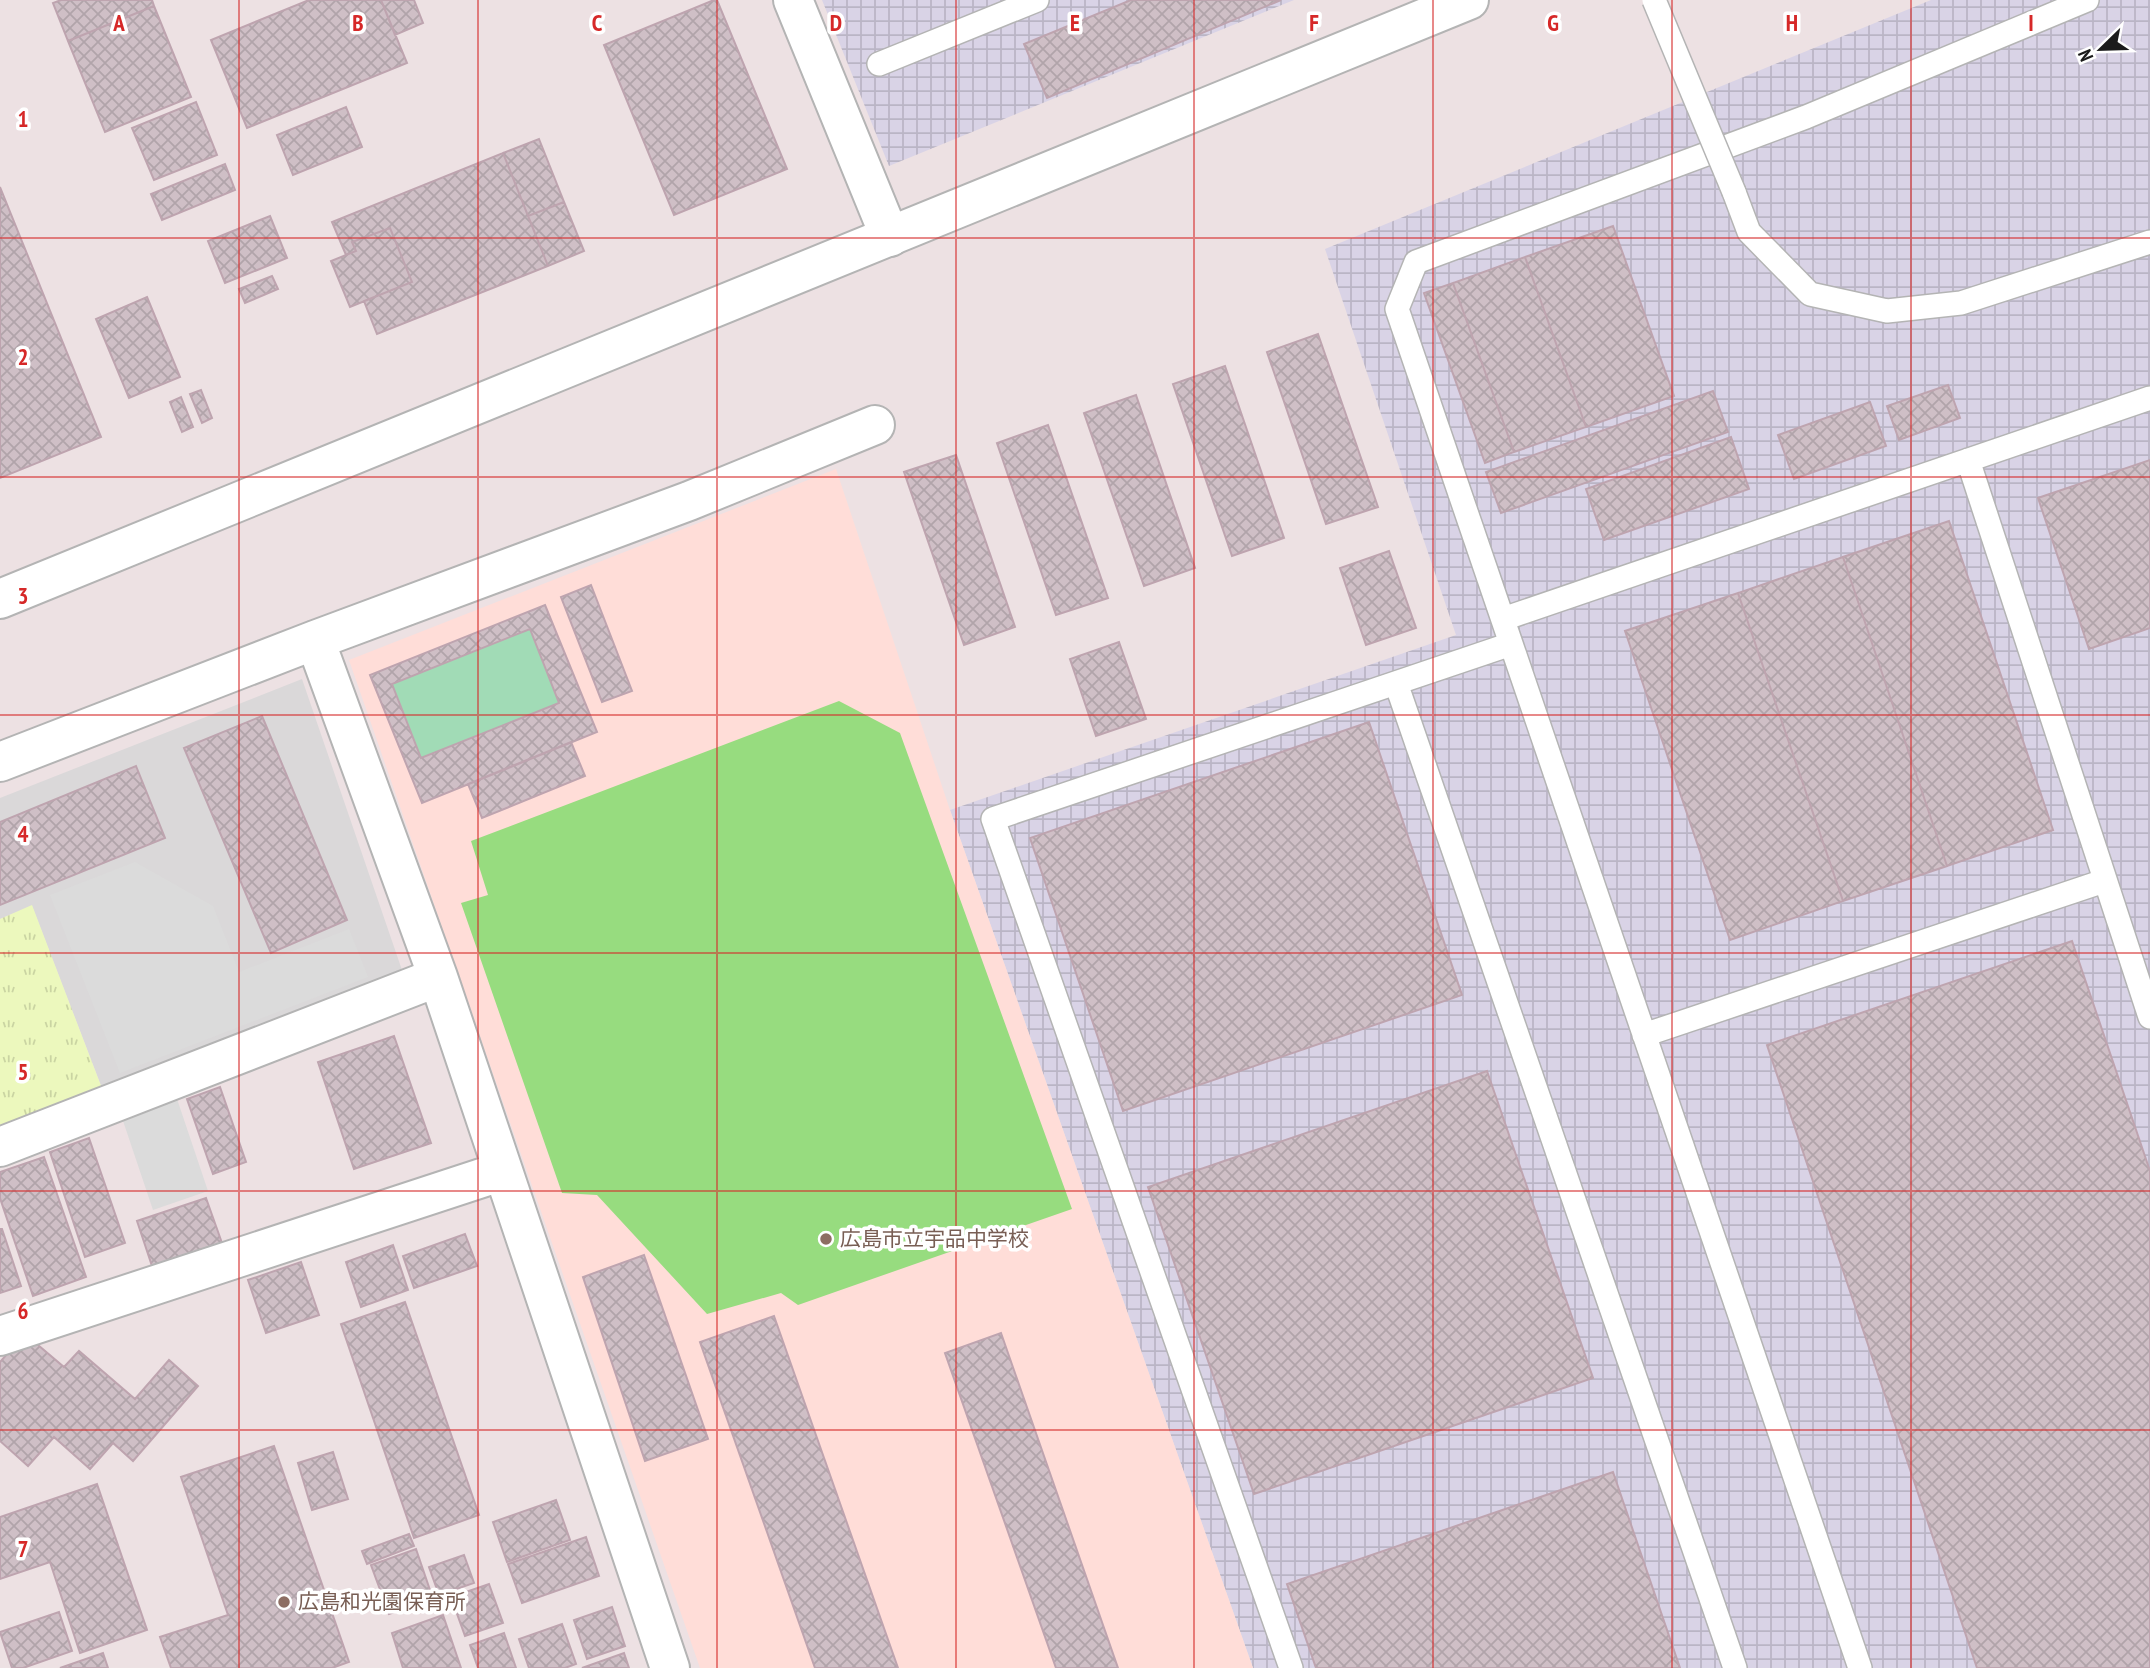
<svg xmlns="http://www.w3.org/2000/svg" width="2150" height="1668" viewBox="0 0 2150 1668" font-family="'PT Sans Narrow','Noto Sans JP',sans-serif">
	<defs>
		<pattern id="industrial-grid" width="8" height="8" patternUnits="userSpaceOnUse" patternTransform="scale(1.75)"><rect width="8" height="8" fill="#d9d3e6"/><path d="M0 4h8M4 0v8" fill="none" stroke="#bab5c5"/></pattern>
		<pattern id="park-tufts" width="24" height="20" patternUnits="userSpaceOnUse" patternTransform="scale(1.75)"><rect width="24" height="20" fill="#ecf8bd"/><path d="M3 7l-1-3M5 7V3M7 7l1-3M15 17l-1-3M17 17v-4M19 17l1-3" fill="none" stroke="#cad4a2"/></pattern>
		<pattern id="building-cross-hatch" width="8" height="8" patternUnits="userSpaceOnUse" patternTransform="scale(1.75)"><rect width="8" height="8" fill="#cfbfc6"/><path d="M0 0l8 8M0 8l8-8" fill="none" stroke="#b1a4aa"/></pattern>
	</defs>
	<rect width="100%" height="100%" fill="#ede1e3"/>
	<path fill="#dad8d9" d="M302,679L403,973L103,1091L32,906L0,919V798Z"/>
	<path fill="url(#industrial-grid)" d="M822,0H1294L889,166Z
		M1931,0H2150V1668H1253L950,810L1456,635L1325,249Z"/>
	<path fill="#ffddd8" d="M836,469L950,810L1253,1668H700L349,660Z"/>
	<path fill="url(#park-tufts)" d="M32,905L103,1091L0,1130V919Z"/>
	<path fill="#97dc7f" d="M839,701L900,733L1072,1209L798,1305L781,1293L707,1314L597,1195L562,1193L461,903L488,895L471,841Z"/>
	<path fill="#dbdbdb" d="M135,862L213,906L239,972L349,929L368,977L120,1073L50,895Z
		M174,1090L208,1191L153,1210L119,1109Z"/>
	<path fill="#a1dbb6" d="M530,629L559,703L421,758L392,684Z"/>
	<path fill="url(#building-cross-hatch)" stroke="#bea4af" stroke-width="2" fill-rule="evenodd" d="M61,0H152L154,6L68,41L53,3Z
		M309,0H381L407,63L247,128L211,40Z
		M381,0H414L423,23L395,35Z
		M714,0H717L787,169L674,215L604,45Z
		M1131,0H1281L1047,98L1024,44Z
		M154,6L191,97L105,132L68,41Z
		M196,102L217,155L154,180L132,128Z
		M346,107L362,147L293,175L277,135Z
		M539,139L564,202L528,216L503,153Z
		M503,153L548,266L377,334L364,301L412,282L390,228L352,242L356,251L346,255L332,222Z
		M225,164L235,190L162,220L151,194Z
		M0,187L101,437L0,478Z
		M564,202L584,251L548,266L528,216Z
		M270,216L287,258L225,283L208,241Z
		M1613,226L1674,396L1586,427L1525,257Z
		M390,228L412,282L350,307L331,261L356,251L352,242Z
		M1525,257L1586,427L1514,452L1453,283Z
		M272,276L278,289L245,303L239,289Z
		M1453,283L1514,452L1485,463L1424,293Z
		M147,297L180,377L129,398L96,319Z
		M1318,334L1378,507L1326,524L1267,352Z
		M1225,366L1284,538L1232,556L1173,384Z
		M1948,385L1960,418L1899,440L1887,406Z
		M201,390L212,418L202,423L190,394Z
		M1713,391L1728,432L1501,513L1486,472Z
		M1136,395L1195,568L1144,586L1084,413Z
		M181,397L193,427L182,432L170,402Z
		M1870,402L1886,446L1794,479L1778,435Z
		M1048,425L1108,598L1056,615L997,443Z
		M1731,437L1749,489L1604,540L1586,489Z
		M956,455L1015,627L964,645L904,472Z
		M2150,460V628L2089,649L2038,498Z
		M1949,521L2053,830L1947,866L1843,557Z
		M1389,551L1416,628L1366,645L1340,568Z
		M1843,557L1947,866L1843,901L1738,593Z
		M591,585L632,691L602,702L561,597Z
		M1738,593L1843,901L1730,940L1625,631Z
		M545,605L597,732L422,803L370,675ZM530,629L559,703L421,758L392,684Z
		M1119,642L1146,719L1096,736L1070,659Z
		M262,716L347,920L271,953L184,748Z
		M1369,722L1462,995L1123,1111L1030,838Z
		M571,742L585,776L482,818L468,784Z
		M136,766L165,838L0,905V822Z
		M2072,941L2150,1171V1668H1977L1767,1045Z
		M394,1036L431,1143L354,1169L318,1062Z
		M1487,1071L1593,1378L1254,1494L1148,1187Z
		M220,1087L246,1162L213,1174L187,1099Z
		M89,1138L125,1243L85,1257L50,1152Z
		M44,1157L86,1277L33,1296L0,1198V1172Z
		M206,1198L222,1243L152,1266L137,1221Z
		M0,1229H2L21,1286L0,1293Z
		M465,1234L477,1266L414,1288L403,1256Z
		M393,1245L408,1290L361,1307L346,1262Z
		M644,1255L708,1439L645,1461L583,1277Z
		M301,1262L319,1315L266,1333L248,1280Z
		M405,1302L479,1515L414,1538L341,1324Z
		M774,1316L898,1668H815L700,1342Z
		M1001,1333L1118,1668H1056L945,1353Z
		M25,1334L64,1367L79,1351L135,1399L169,1360L198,1386L133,1461L113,1443L90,1469L54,1437L28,1466L0,1441V1362Z
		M274,1446L349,1662L332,1668H171L160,1637L228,1615L181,1477Z
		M333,1452L348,1499L312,1510L298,1463Z
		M1613,1472L1680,1668H1316L1287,1584Z
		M97,1484L147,1630L80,1653L50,1562L0,1579V1517Z
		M556,1500L570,1540L507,1562L493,1522Z
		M409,1534L414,1546L367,1564L362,1551Z
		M586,1537L599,1576L522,1603L508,1564Z
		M416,1549L433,1599L389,1614L371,1565Z
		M464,1555L474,1583L439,1595L429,1567Z
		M489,1584L503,1623L465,1636L451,1597Z
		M612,1607L625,1646L587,1659L574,1620Z
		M59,1612L72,1651L23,1668H12L0,1632Z
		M443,1615L461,1668H403L392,1633Z
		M562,1624L576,1664L565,1668H529L519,1639Z
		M504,1633L516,1668H478L470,1645Z
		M103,1653L108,1668H60Z
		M624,1653L629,1668H582Z"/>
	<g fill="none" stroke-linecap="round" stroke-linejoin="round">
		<defs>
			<path id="service" d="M879,64L1037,0
				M1734,192L1749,232L1810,294L1887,311L1961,303L2150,242
				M1968,460L2150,1017
				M1503,619L2150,398
				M1396,683L1735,1668
				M1644,1035L2104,881
				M1291,1668L993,819L1511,644
				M1860,1668L1397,309L1416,262L1806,117L2087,0"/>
			<path id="minor" d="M793,0L890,237
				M315,640L438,977L670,1668
				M0,762L315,640L689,501L875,425
				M0,1147L438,977
				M0,1336L503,1171"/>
			<path id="tertiary" d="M0,599L1469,0"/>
		</defs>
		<use href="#service" stroke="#b4b4b4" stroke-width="26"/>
		<use href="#minor" stroke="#b4b4b4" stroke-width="42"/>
		<use href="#tertiary" stroke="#b4b4b4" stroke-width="42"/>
		<use href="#service" stroke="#fff" stroke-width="23"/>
		<use href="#minor" stroke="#fff" stroke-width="38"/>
		<use href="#tertiary" stroke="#fff" stroke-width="38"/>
		<defs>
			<path id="service-bridge" d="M1654,0L1734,192"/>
		</defs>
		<use href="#service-bridge" stroke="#b4b4b4" stroke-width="26" stroke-linecap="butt"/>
		<use href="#service-bridge" stroke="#fff" stroke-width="23"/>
	</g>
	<path fill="none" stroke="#d62828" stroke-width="2" stroke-opacity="0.55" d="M239,0V1668M478,0V1668M717,0V1668M956,0V1668M1194,0V1668M1433,0V1668M1672,0V1668M1911,0V1668M0,238H2150M0,477H2150M0,715H2150M0,953H2150M0,1191H2150M0,1430H2150"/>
	<g fill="#8d6e63" stroke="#fff" stroke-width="2.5">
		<circle cx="826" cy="1239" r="7"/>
		<circle cx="284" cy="1602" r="7"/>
	</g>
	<g text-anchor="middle" stroke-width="7" stroke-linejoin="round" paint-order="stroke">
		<g font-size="21" fill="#785e54" stroke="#fff" text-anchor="start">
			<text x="840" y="1246">広島市立宇品中学校</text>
			<text x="298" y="1609">広島和光園保育所</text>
		</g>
	</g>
	<g font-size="23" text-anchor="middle" font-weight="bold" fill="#d62828" stroke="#fff" stroke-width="7" stroke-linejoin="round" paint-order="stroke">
		<text x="119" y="31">A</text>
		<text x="358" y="31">B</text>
		<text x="597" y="31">C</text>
		<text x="836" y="31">D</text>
		<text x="1075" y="31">E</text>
		<text x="1314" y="31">F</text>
		<text x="1553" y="31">G</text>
		<text x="1792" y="31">H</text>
		<text x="2031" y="31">I</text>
		<text x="23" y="127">1</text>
		<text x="23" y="365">2</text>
		<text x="23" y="604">3</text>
		<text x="23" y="842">4</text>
		<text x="23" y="1080">5</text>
		<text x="23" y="1319">6</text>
		<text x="23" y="1557">7</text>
	</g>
	<g transform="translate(2101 49) rotate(247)" stroke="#ffffff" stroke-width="5" paint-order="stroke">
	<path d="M0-5L12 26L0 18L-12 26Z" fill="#1b1b1b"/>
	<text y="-10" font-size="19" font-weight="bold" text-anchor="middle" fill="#1b1b1b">N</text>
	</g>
</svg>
